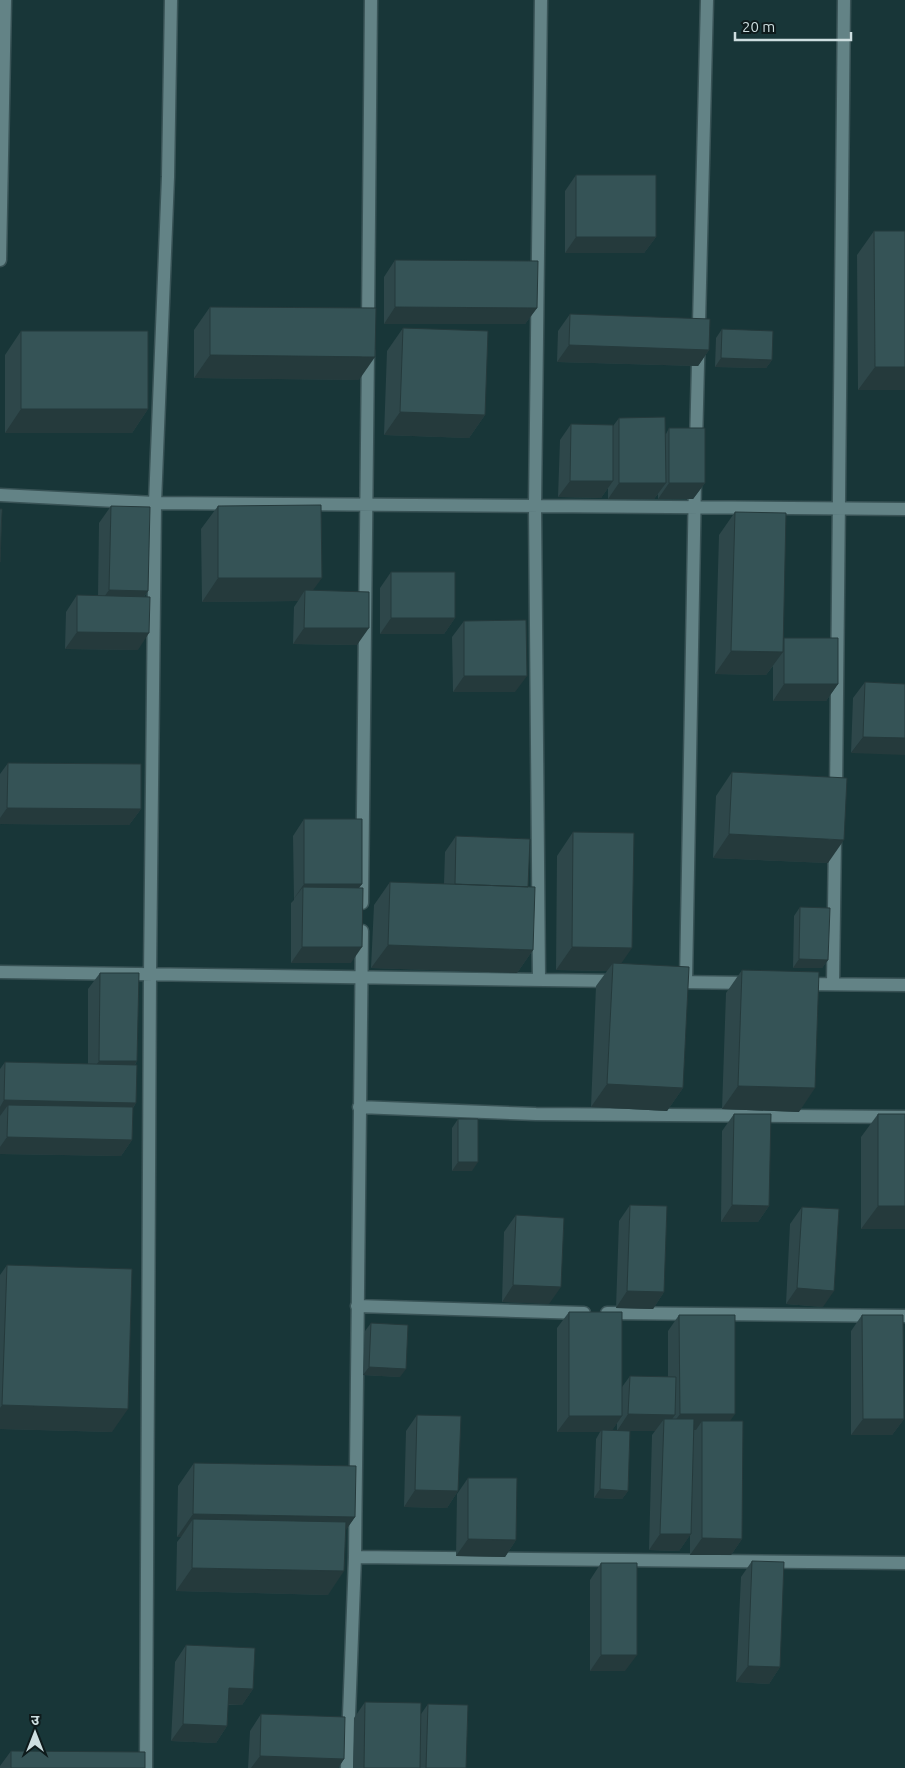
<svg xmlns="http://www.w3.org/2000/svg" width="905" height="1768" viewBox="0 0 905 1768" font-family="Ubuntu,'Noto Sans Devanagari',sans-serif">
	<rect width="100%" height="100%" fill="#183638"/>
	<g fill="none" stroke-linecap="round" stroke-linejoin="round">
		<defs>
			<path id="street" d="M0,260L5,0
				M368,323L371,0
				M696,445L707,0
				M0,495L155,503L905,509
				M836,794L844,0
				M362,903L368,351
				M0,972L617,981
				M539,979L535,507L541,0
				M677,982L750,983
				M686,982L695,480
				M802,984L905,985
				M833,984L835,836
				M359,1107L536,1114L905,1117
				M357,1306L584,1313
				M607,1313L905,1316
				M355,1557L905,1563
				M146,1768L150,974L155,503L168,177L171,0
				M347,1768L355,1557L362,931"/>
		</defs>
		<use href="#street" stroke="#395356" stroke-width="15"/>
		<use href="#street" stroke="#638386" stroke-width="12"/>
	</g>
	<path fill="#2e474a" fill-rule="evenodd" d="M576,175L656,237L644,253H565V191Z
		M874,231L905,390H858L857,255Z
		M395,260L537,308L525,324H384V277Z
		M210,307L359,380L194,378V330Z
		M570,314L709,350L698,366L557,362L558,331Z
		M403,328L485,415L469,438L384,435L387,351Z
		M722,329L772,360L766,368L715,367L716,338Z
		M21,331L148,409L132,433H5V355Z
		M619,418L666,434L669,428L705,483L693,499H658V494L654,499H608V488L601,498L558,497L560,440L571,424L613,426Z
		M111,506L148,591L144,597L138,650L65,649L66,612L77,595L98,596L99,523Z
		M218,506L313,590L357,645L293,644L294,607L298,601L202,602L201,529Z
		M735,512L783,640L784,638L838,684L826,701H773V666L766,675L715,674L719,535Z
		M391,572L455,618L444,634H380V588Z
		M464,621L515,692H453L452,637Z
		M865,682L905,684L851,753L853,698Z
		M8,763L141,809L129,825L0,824V774Z
		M732,772L828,863L713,858L716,796Z
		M304,819L362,884L359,887L351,963H291V903L294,900L293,836Z
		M573,832L621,964L683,1088L667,1111L591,1107L596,986L607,971L556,970L557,856Z
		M456,836L528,887L533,950L517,973L371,968L374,905L390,882L444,884L445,852Z
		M800,907L828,960L822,968H793L794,916Z
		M742,970L799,1112L722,1109L726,993Z
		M100,973L137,1061L135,1065L136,1103L133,1108L132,1140L121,1156L0,1154V1069L5,1062L88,1064V989Z
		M734,1114L769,1206L758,1222H721L722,1131Z
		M878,1114L905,1229H861V1137Z
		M458,1119L472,1171H452V1128Z
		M630,1205L664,1292L653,1309L616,1308L619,1221Z
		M802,1207L823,1307L786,1304L790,1224Z
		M516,1215L549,1304L502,1302L504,1232Z
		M7,1265L112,1432L0,1429V1275Z
		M569,1312L622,1387L630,1376L668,1377V1331L679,1315L730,1421L742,1539L731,1555H690V1535L679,1551L649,1550L652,1435L655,1431H630L628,1491L622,1499L594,1498L596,1439L600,1432H557V1328ZM617,1423V1430H612Z
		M862,1315L904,1419L892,1435H851V1331Z
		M371,1323L400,1377L363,1375L365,1331Z
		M417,1415L458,1491L447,1508L404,1507L406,1431Z
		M194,1463L355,1517L345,1531L328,1595L176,1591L177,1542L181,1537H177L178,1486Z
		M468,1478L516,1540L505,1557L456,1556L457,1494Z
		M752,1561L780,1667L769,1684L736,1682L741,1577Z
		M601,1563L625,1671H590V1580Z
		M186,1645L253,1689L242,1705H228L227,1726L216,1743L171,1741L175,1662Z
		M365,1702L421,1714L428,1704L466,1768H353L354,1718Z
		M261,1714L344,1759L338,1768H248L250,1731Z
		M11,1751L145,1768H0V1766Z"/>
	<path fill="#253a3c" d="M576,237H656L644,253H565Z
		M395,307L537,308L525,324H384Z
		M569,345L709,350L698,366L557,362Z
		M210,355L375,357L359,380L194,378Z
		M721,358L772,360L766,368L715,367Z
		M875,367H905V390H858Z
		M21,409H148L132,433H5Z
		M400,412L485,415L469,438L384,435Z
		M570,481H613L601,498L558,497Z
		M619,483H666L654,499H608Z
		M669,483H705L693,499H658Z
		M218,578H322L305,601V590L298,601L202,602Z
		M109,590L148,591L136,607H97Z
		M391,618H455L444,634H380Z
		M304,628H369L357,645L293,644Z
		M77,632L149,633L138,650L65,649Z
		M731,651L783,652L766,675L715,674Z
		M464,676H527L515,692H453Z
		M784,684H838L826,701H773Z
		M863,737L905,738V755L851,753Z
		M7,808L141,809L129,825L0,824V818Z
		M729,834L844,840L828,863L713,858Z
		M304,884H362L350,900L303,887L293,900Z
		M388,945L533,950L517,973L371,968Z
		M302,947H362L351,963H291Z
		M572,947L632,948L616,971L613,963L607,971L556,970Z
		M799,959L828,960L822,968H793Z
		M99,1061H137L126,1077H88Z
		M607,1084L683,1088L667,1111L591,1107Z
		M738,1086L815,1088L799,1112L722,1109Z
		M4,1100L136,1103L125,1119L8,1105L0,1116V1107Z
		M7,1137L132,1140L121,1156L0,1154V1147Z
		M458,1162H478L472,1171H452Z
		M732,1205L769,1206L758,1222H721Z
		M878,1206H905V1229H861Z
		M513,1285L561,1287L549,1304L502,1302Z
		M797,1288L834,1291L823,1307L786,1304Z
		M627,1291L664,1292L653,1309L616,1308Z
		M369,1367L406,1369L400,1377L363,1375Z
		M2,1405L128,1409L112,1432L0,1429V1408Z
		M628,1414L675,1415L664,1431V1419L655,1431H617Z
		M680,1414H735L724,1430L702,1421L696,1430H668Z
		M569,1416H622L611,1432L602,1430L600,1432H557Z
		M863,1419H904L892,1435H851Z
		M600,1489L628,1491L622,1499L594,1498Z
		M415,1490L458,1491L447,1508L404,1507Z
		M193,1514L355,1517L339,1540L193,1519L181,1537H177Z
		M660,1534H691L679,1551L649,1550Z
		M702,1538L742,1539L731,1555H690Z
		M468,1539L516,1540L505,1557L456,1556Z
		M192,1568L344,1571L328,1595L176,1591Z
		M601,1655H637L625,1671H590Z
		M748,1666L780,1667L769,1684L736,1682Z
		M229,1688L253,1689L242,1705L217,1704Z
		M183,1724L227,1726L216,1743L171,1741Z
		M260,1756L344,1759L338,1768H251Z"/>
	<path fill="#355356" stroke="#253a3c" d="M576,175H656V237H576Z
		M874,231H905V367H875Z
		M395,260L538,261L537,308L395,307Z
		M210,307L376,308L375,357L210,355Z
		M570,314L710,319L709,350L569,345Z
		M403,328L488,331L485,415L400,412Z
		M722,329L773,331L772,360L721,358Z
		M21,331H148V409H21Z
		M665,417L666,483H619V418Z
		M571,424L613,425V481H570Z
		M669,428H705V483H669Z
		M321,505L322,578H218V506Z
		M111,506L150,507L148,591L109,590Z
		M0,509H2L0,562Z
		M735,512L786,513L783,652L731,651Z
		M391,572H455V618H391Z
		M305,590L369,592V628H304Z
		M77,595L150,597L149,633L77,632Z
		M526,620L527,676H464V621Z
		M784,638H838V684H784Z
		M865,682L905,684V738L863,737Z
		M8,763L141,764V809L7,808Z
		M732,772L847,778L844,840L729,834Z
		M304,819H362V884H304Z
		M573,832L634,833L632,948L572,947Z
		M456,836L530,839L528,887L455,884Z
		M390,882L535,887L533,950L388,945Z
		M303,887L363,888L362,947H302Z
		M800,907L830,908L828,960L799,959Z
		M613,963L689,967L683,1088L607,1084Z
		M742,970L819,972L815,1088L738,1086Z
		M100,973H139L137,1061H99Z
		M5,1062L137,1065L136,1103L4,1100Z
		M8,1105L133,1107L132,1140L7,1137Z
		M734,1114H771L769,1206L732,1205Z
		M878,1114H905V1206H878Z
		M458,1119H478V1162H458Z
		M630,1205L667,1206L664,1292L627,1291Z
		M802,1207L839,1209L834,1291L797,1288Z
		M516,1215L564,1218L561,1287L513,1285Z
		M7,1265L132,1269L128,1409L2,1405Z
		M569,1312H622V1416H569Z
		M679,1315H735V1414H680Z
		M862,1315H903L904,1419H863Z
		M371,1323L408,1325L406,1369L369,1367Z
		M630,1376L676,1377L675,1415L628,1414Z
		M417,1415L461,1416L458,1491L415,1490Z
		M664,1419H694L691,1534H660Z
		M702,1421H743L742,1539L702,1538Z
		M602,1430L630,1431L628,1491L600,1489Z
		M194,1463L356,1466L355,1517L193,1514Z
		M468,1478H517L516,1540L468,1539Z
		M193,1519L346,1522L344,1571L192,1568Z
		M752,1561L784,1562L780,1667L748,1666Z
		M601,1563H637V1655H601Z
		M186,1645L255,1648L253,1689L229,1688L227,1726L183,1724Z
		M365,1702L421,1703L420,1768H364Z
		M428,1704L468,1705L466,1768H426Z
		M261,1714L345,1717L344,1759L260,1756Z
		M11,1751L145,1752V1768H11Z"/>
	<g transform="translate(35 1733)" stroke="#0e1b1c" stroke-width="4" paint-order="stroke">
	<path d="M0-4L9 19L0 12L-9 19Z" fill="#cddee0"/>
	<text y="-8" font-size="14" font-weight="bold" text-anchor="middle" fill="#cddee0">उ</text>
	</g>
	<path d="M735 32v8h116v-8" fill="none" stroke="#cddee0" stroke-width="2.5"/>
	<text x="742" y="32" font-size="15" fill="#cddee0" stroke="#0e1b1c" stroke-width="4" paint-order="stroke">20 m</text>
</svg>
